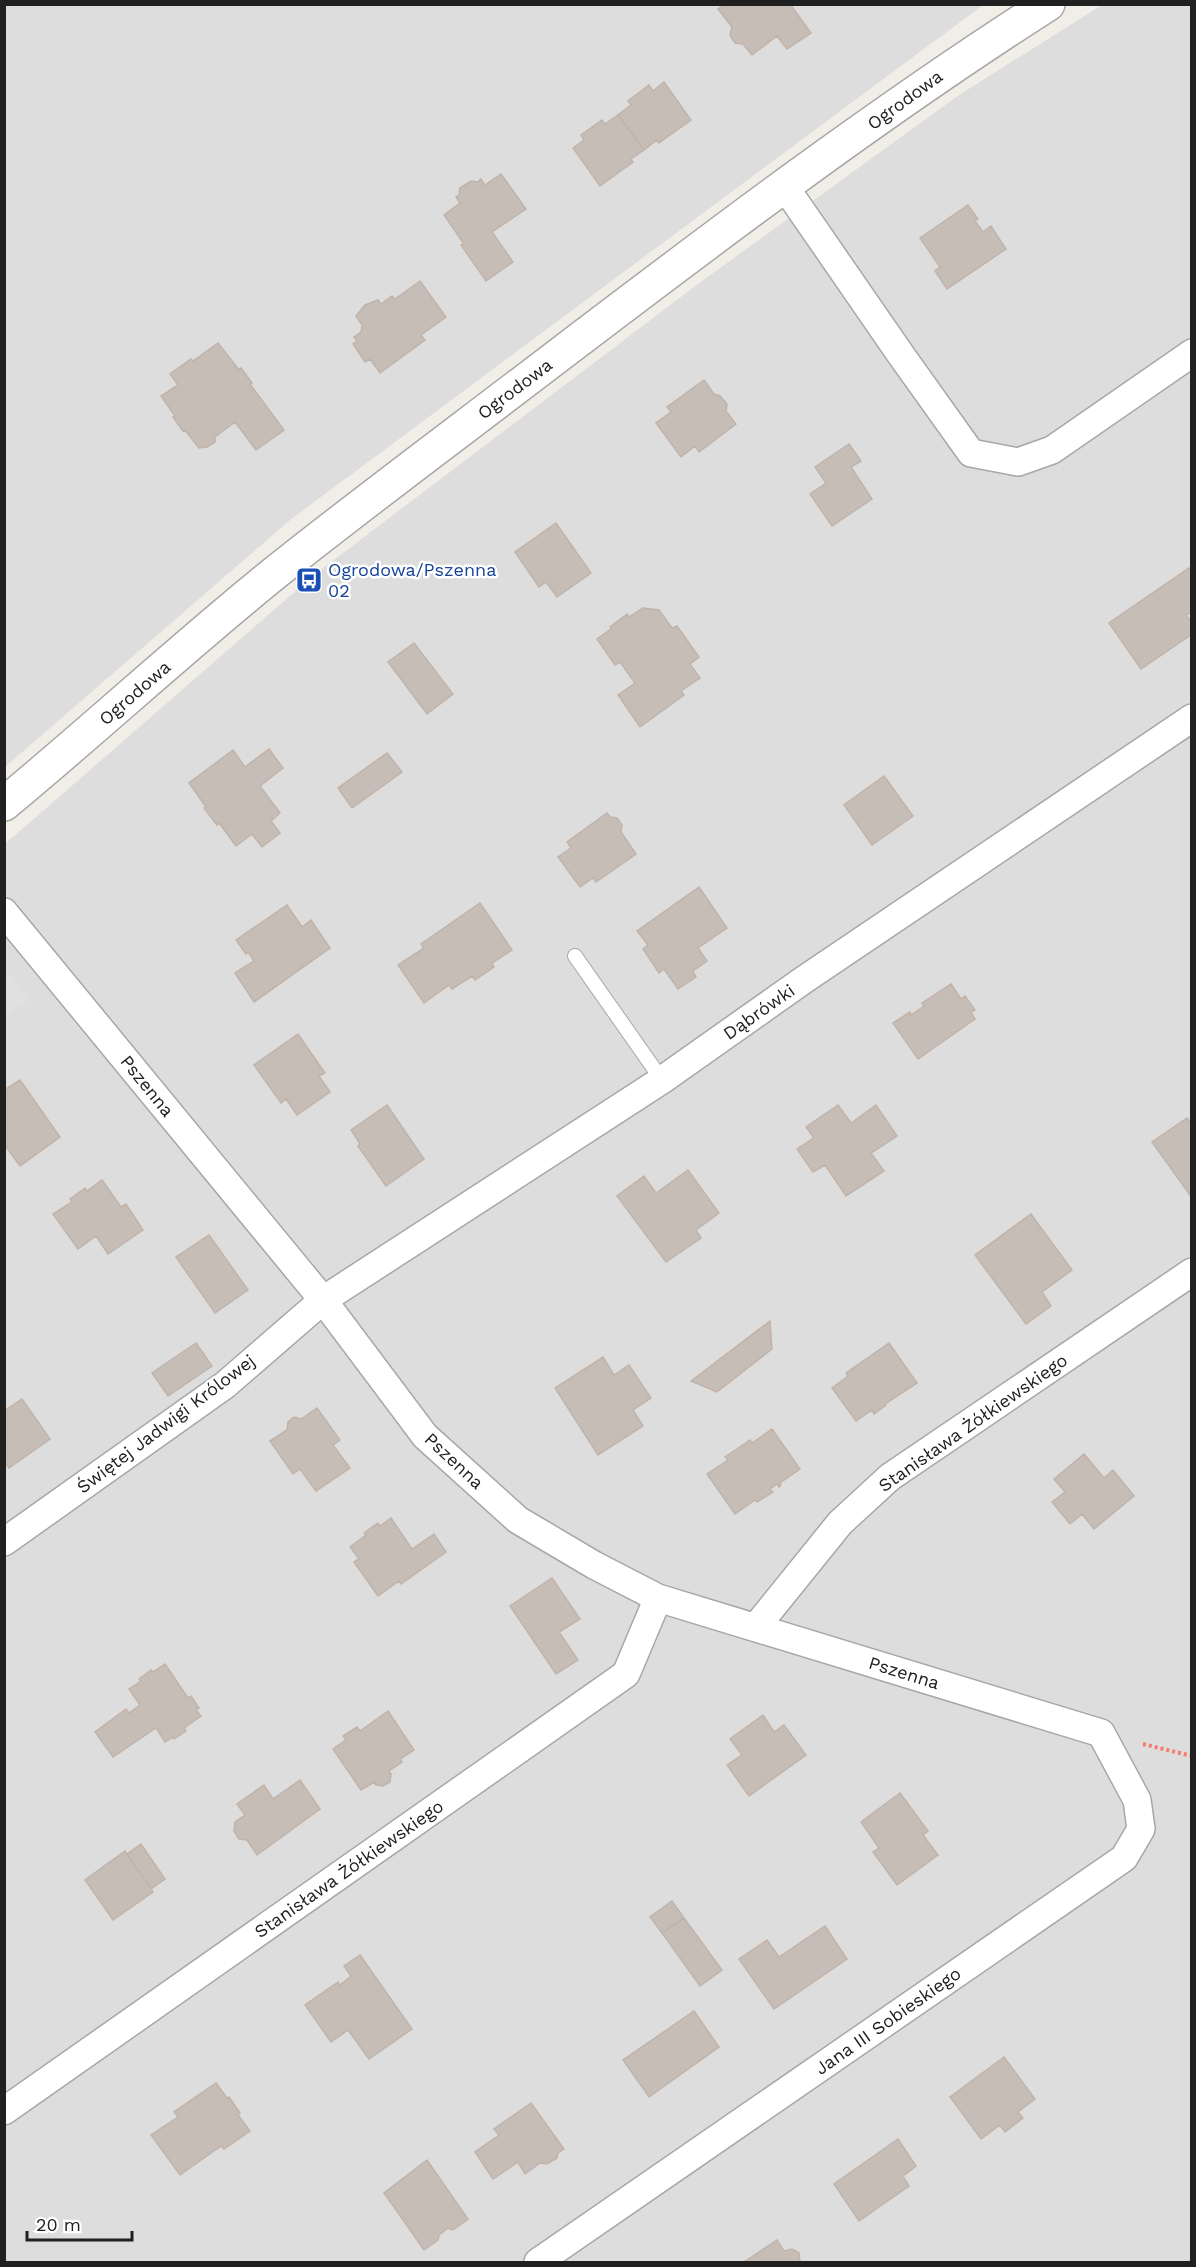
<svg xmlns="http://www.w3.org/2000/svg" width="1196" height="2267" viewBox="0 0 1196 2267" font-family="'Work Sans',sans-serif">
	<rect width="100%" height="100%" fill="#f1ede7"/>
	<path fill="#dedddd" d="M5,5H983L290,520L5,767Z
		M1102,5H1191V2262H5V844L314,575L698,284L959,95Z"/>
	<path fill="#e0e0e0" d="M5,967L29,1001L5,1017H4Z"/>
	<path fill="#c5bdb6" stroke="#c2b3a9" stroke-width="1.5" d="M724,4H790L811,33L787,49L777,36L752,55L743,44L735,43L730,35L732,27L718,9Z
		M664,82L691,120L659,143L657,140L644,150L618,115L631,105L628,101L649,85L653,91Z
		M618,115L644,150L631,159L633,162L600,186L573,148L584,140L581,135L602,120L605,124Z
		M501,174L526,209L492,232L513,262L486,281L461,245L464,244L444,215L460,203L456,197L459,195L460,188L471,181L478,182L481,179L485,185Z
		M968,205L978,219L975,221L983,232L991,226L1006,249L947,289L935,271L940,267L920,238Z
		M420,281L446,317L421,335L425,340L380,373L370,359L365,362L353,344L357,341L354,337L361,332L362,325L356,316L365,305L378,300L381,304L392,296L395,299Z
		M218,343L239,370L241,368L252,383L250,384L284,430L256,450L235,422L215,437V442L207,447L199,448L185,430L183,431L173,417L175,416L161,396L178,385L170,374L191,359L193,361Z
		M704,380L714,394L720,396L727,404L726,411L736,424L699,452L695,446L681,457L656,423L671,412L667,407Z
		M849,444L861,461L851,467L872,499L832,526L810,494L826,483L815,467Z
		M556,523L591,573L557,597L546,582L539,587L515,552Z
		M1189,568L1192,571V612L1186,615L1192,623V634L1141,669L1109,623Z
		M643,608L659,610L672,628L677,626L699,657L690,664L700,678L681,691L684,695L640,727L618,695L635,683L620,662L615,665L597,639L611,629L610,627L627,614L629,617Z
		M414,643L453,694L427,714L388,662Z
		M269,749L283,768L260,786L280,813L271,821L280,833L262,847L252,834L236,846L219,823L217,825L204,808L206,807L189,783L233,750L245,767Z
		M387,753L402,772L352,808L338,788Z
		M884,776L913,816L872,845L844,805Z
		M607,813L610,817L617,818L622,825L621,832L636,854L596,882L593,878L580,887L558,857L571,848L567,842Z
		M699,887L727,928L698,948L707,961L693,971L696,977L678,989L664,969L659,973L643,949L648,945L637,931Z
		M480,903L512,950L492,963L494,967L475,980L472,976L452,989L449,985L424,1003L398,965L424,948L421,944Z
		M287,905L302,927L311,920L330,948L254,1002L235,973L254,961L248,952L246,954L236,940Z
		M951,984L961,999L965,996L975,1010L971,1012L975,1019L918,1059L893,1023L910,1012L911,1015L924,1006L922,1003Z
		M298,1034L325,1073L319,1076L330,1092L297,1115L286,1099L281,1103L254,1065Z
		M20,1080L60,1137L20,1166L4,1144V1090Z
		M387,1105L424,1159L386,1186L358,1146L360,1144L351,1130Z
		M838,1105L851,1123L876,1105L897,1136L871,1153L884,1171L846,1196L825,1165L813,1172L797,1149L814,1138L806,1127Z
		M1187,1118L1192,1125V1198L1152,1142Z
		M688,1170L719,1213L696,1230L701,1238L666,1262L617,1196L644,1176L656,1193Z
		M102,1180L121,1207L126,1204L143,1230L108,1254L96,1236L78,1249L53,1214L72,1202L70,1199L85,1188L87,1191Z
		M1031,1214L1072,1270L1042,1292L1051,1306L1026,1324L975,1255Z
		M209,1235L248,1290L215,1313L176,1257Z
		M770,1321L772,1349L717,1392L691,1381Z
		M196,1343L212,1366L168,1396L152,1373Z
		M889,1343L917,1383L885,1404L886,1405L874,1414L872,1410L856,1421L832,1388L848,1376L846,1373Z
		M603,1357L614,1375L629,1365L651,1398L633,1410L643,1426L598,1455L555,1388Z
		M22,1399L50,1439L9,1468L4,1461V1411Z
		M317,1408L340,1440L333,1445L350,1468L316,1491L300,1469L293,1474L270,1441L287,1430L288,1422L294,1417L301,1419Z
		M772,1429L800,1469L780,1483L781,1485L779,1487L777,1484L770,1489L773,1492L757,1502L755,1500L735,1514L707,1474L728,1460L725,1457L750,1440L752,1443Z
		M1084,1454L1104,1478L1113,1470L1134,1496L1094,1529L1082,1514L1070,1524L1052,1502L1065,1492L1054,1479Z
		M391,1518L412,1549L434,1534L446,1552L401,1584L399,1581L378,1596L354,1562L359,1559L350,1547L366,1535L364,1533L378,1523L380,1526Z
		M552,1578L580,1619L559,1632L578,1660L556,1674L510,1606Z
		M165,1664L188,1698L191,1696L199,1708L196,1710L201,1716L184,1728L186,1731L174,1739L173,1737L165,1742L156,1728L113,1757L95,1732L126,1709L129,1713L140,1705L129,1689L141,1681L139,1679L151,1670L153,1672Z
		M388,1711L414,1750L400,1759L402,1762L389,1771L391,1774L390,1782L383,1786L376,1785L374,1782L361,1790L333,1749L346,1740L343,1736L357,1727L360,1731Z
		M763,1715L774,1732L784,1725L806,1755L749,1796L727,1765L742,1755L730,1739Z
		M300,1780L320,1809L257,1855L247,1840L239,1839L234,1831L235,1822L245,1815L237,1804L264,1785L273,1799Z
		M900,1793L928,1831L923,1835L938,1855L897,1885L873,1852L879,1848L861,1822Z
		M141,1844L165,1879L151,1889L127,1854Z
		M125,1851L153,1892L113,1920L85,1880Z
		M672,1901L684,1918L662,1933L650,1917Z
		M684,1918L722,1970L700,1986L662,1933Z
		M825,1926L847,1959L774,2009L739,1959L767,1940L779,1957Z
		M360,1955L412,2029L369,2059L348,2030L331,2042L305,2005L338,1982L340,1985L351,1976L344,1966Z
		M694,2011L719,2047L649,2097L623,2060Z
		M1004,2057L1035,2099L1018,2112L1023,2118L1005,2132L1000,2125L981,2139L950,2097Z
		M216,2083L227,2098L229,2097L240,2113L238,2115L250,2131L224,2149L221,2146L180,2175L151,2135L178,2117L174,2112Z
		M531,2103L564,2149L558,2153L557,2158L547,2164L540,2163L525,2174L518,2162L493,2179L475,2152L499,2135L494,2129Z
		M898,2139L916,2166L903,2176L909,2186L859,2221L834,2184Z
		M427,2160L468,2219L453,2230L448,2228L439,2235L438,2240L424,2250L384,2193Z
		M777,2240L784,2251L792,2249L799,2253L800,2262H744Z"/>
	<g fill="none" stroke-linecap="round" stroke-linejoin="round">
		<defs>
			<path id="service" d="M575,956L662,1080"/>
			<path id="minor" d="M785,187L901,355L971,453L1018,462L1052,450L1192,353
				M4,912L323,1300L425,1436L518,1520L594,1565L658,1598L1101,1733L1137,1800L1141,1829L1124,1858L538,2262
				M4,1542L225,1385L323,1300L662,1080L805,979L1192,718
				M756,1627L840,1523L890,1477L1192,1272
				M4,2111L626,1674L658,1598"/>
			<path id="tertiary" d="M4,804C96,728 183,647 276,572C369,498 465,427 559,355C718,234 879,112 1048,4"/>
		</defs>
		<use href="#service" stroke="#a7a7a7" stroke-width="16"/>
		<use href="#minor" stroke="#a7a7a7" stroke-width="30"/>
		<use href="#tertiary" stroke="#a7a7a7" stroke-width="36"/>
		<path stroke="#f97a6f" stroke-width="4" stroke-dasharray="3 3" stroke-linecap="butt" d="M1143,1744L1192,1756"/>
		<use href="#service" stroke="#fff" stroke-width="14"/>
		<use href="#minor" stroke="#fff" stroke-width="27"/>
		<use href="#tertiary" stroke="#fff" stroke-width="33"/>
	</g>
	<defs>
		<symbol id="bus-square" viewBox="-11 -11 22 22"><rect x="-9" y="-9" width="18" height="18" rx="4" fill="#1a4fb4" stroke="#fff"/><path d="M-5-6H5V4H4V6H2V4H-2V6H-4V4H-5ZM-3.5-4V0h7V-4ZM-3.5 1.2v1.5H-2V1.2ZM2 1.2v1.5H3.5V1.2Z" fill="#fff"/></symbol>
	</defs>
	<g fill-rule="evenodd">
		<use href="#bus-square" x="294" y="565" width="30" height="30"/>
	</g>
	<g text-anchor="middle" stroke-width="5" stroke-linejoin="round" paint-order="stroke">
		<g font-size="18" fill="#202020" stroke="#fff">
			<text transform="translate(905 100) rotate(-36)" y="6">Ogrodowa</text>
			<text transform="translate(515 389) rotate(-37)" y="6">Ogrodowa</text>
			<text transform="translate(135 693) rotate(-41)" y="6">Ogrodowa</text>
			<text transform="translate(759 1012) rotate(-35)" y="6">Dąbrówki</text>
			<text transform="translate(147 1086) rotate(51)" y="6">Pszenna</text>
			<text transform="translate(973 1423) rotate(-35)" y="6">Stanisława Żółkiewskiego</text>
			<text transform="translate(166 1424) rotate(-37)" y="6">Świętej Jadwigi Królowej</text>
			<text transform="translate(454 1461) rotate(43)" y="6">Pszenna</text>
			<text transform="translate(904 1673) rotate(17)" y="6">Pszenna</text>
			<text transform="translate(349 1869) rotate(-35)" y="6">Stanisława Żółkiewskiego</text>
			<text transform="translate(888 2021) rotate(-35)" y="6">Jana III Sobieskiego</text>
		</g>
		<g font-size="18" fill="#164399" stroke="#fff" text-anchor="start">
			<text x="328" y="576">Ogrodowa/Pszenna<tspan x="328" dy="21">02</tspan></text>
		</g>
	</g>
	<rect width="1196" height="2267" fill="none" stroke="#202020" stroke-width="12"/>
	<path d="M27 2231v9h105v-9" fill="none" stroke="#202020" stroke-width="3"/>
	<text x="36" y="2231" font-size="18" fill="#202020" stroke="#ffffff" stroke-width="4.5" paint-order="stroke">20 m</text>
</svg>
